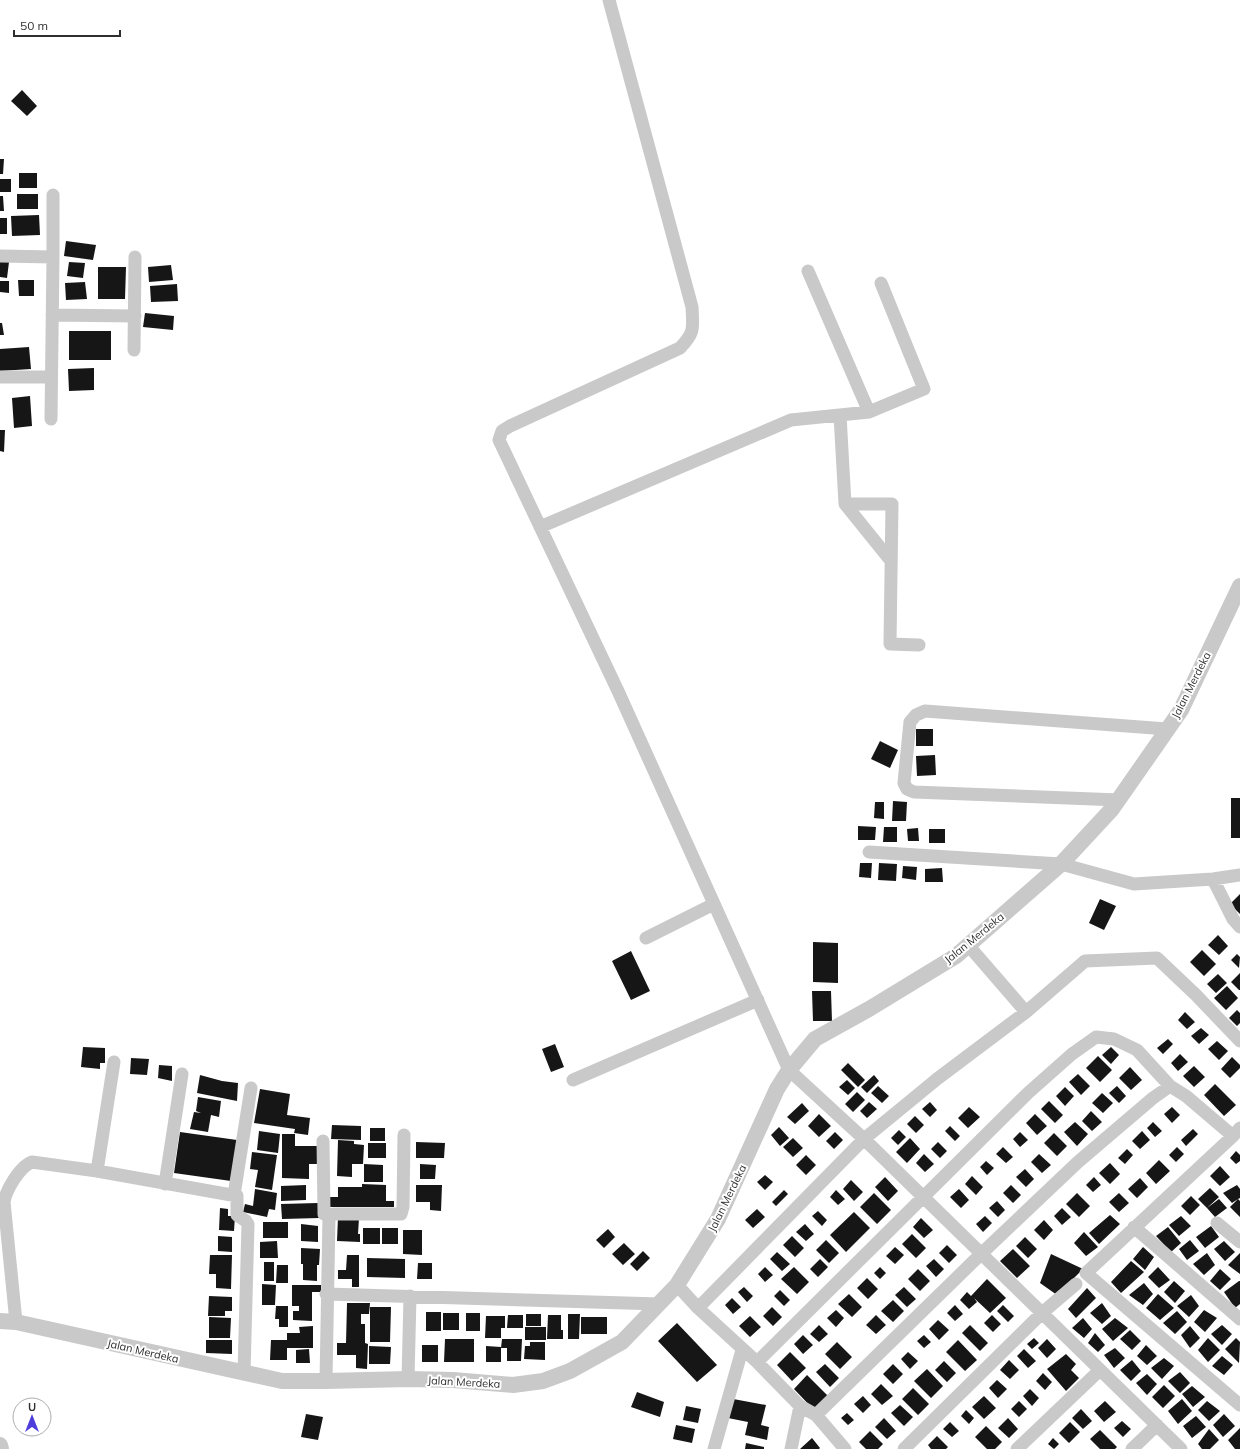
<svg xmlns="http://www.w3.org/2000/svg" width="1240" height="1449" viewBox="0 0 1240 1449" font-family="Mulish,sans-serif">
	<rect width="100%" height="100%" fill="#fff"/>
	<path fill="#161616" d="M22,90L37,106L27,116L11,101Z
		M0,159H4L3,174H0Z
		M19,173H37V188H19Z
		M0,179H11V192H0Z
		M17,194H38V209H17Z
		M0,196H3L4,211H0Z
		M39,215L40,235L12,236L11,216Z
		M0,218H7V234H0Z
		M66,241L96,245L93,260L64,256Z
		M0,261L9,262L7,278L0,277Z
		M69,262L85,263L83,278L67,276Z
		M171,265L173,280L149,282L148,267Z
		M98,267H126L125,299H98Z
		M18,280H34V296H19Z
		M0,281H9V293L0,292Z
		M85,282L87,299L66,300L65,283Z
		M177,284L178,301L151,302L150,286Z
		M145,313L174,316L173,330L143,327Z
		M0,323H2L4,335H0Z
		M69,331H111V360H69Z
		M29,347L31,369L0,371V349Z
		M94,368V390L69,391L68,369Z
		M30,396L32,426L14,428L12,398Z
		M0,430H5L4,452L0,451Z
		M916,729H933V746H916Z
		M880,741L898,750L890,768L871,759Z
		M935,755L936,775L917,776L916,756Z
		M1231,798H1240V838H1231Z
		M893,801L907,802L906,821H892Z
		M875,802H884V819L874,818Z
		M858,826L876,827L875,840H858Z
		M884,827H897V842H883Z
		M918,828L919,841H908L907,829Z
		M929,829H945V843H929Z
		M860,863H872L871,878L859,877Z
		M879,863L897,864L896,881L878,880Z
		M903,866L917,867L916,880L902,878Z
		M942,868L943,882H925V869Z
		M1240,894V914L1230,904Z
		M1100,899L1116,906L1104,930L1089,923Z
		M1218,935L1228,946L1219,955L1208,945Z
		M813,942L838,943V983L813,982Z
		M1202,950L1216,964L1204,976L1190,962Z
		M631,951L650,991L631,1000L612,961Z
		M1237,954L1240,957L1239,968L1231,960Z
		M1240,973V990H1239L1231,982Z
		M1218,974L1227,983L1216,993L1207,984Z
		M1227,986L1238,998L1226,1010L1214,998Z
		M812,991H831L832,1021H813Z
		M1237,1010L1240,1013V1023L1237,1026L1229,1018Z
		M1185,1012L1195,1022L1187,1029L1178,1020Z
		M1201,1028L1209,1035L1199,1044L1191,1036Z
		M1168,1039L1173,1044L1163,1054L1157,1048Z
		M1217,1041L1228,1051L1219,1060L1208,1049Z
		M555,1044L564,1067L551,1072L542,1049Z
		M83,1047L105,1048V1063H100V1069L81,1067Z
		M1111,1047L1119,1055L1111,1064L1102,1055Z
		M1180,1054L1188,1062L1178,1071L1171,1063Z
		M1098,1056L1112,1070L1100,1082L1086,1068Z
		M1232,1057L1240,1065V1068L1230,1078L1221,1069Z
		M131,1058L149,1059L147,1075L130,1074Z
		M848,1063L865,1080L858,1087L841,1070Z
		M159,1065L172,1066V1081L158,1078Z
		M1194,1066L1205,1077L1194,1087L1183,1076Z
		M1130,1067L1142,1080L1131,1090L1119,1078Z
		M1078,1074L1090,1086L1081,1095L1069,1082Z
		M200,1075L222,1081L238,1083L237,1101L197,1093Z
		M874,1075L879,1081L867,1093L861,1087Z
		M847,1080L855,1088L848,1095L839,1087Z
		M1215,1084L1236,1105L1224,1116L1204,1095Z
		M878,1086L889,1096L882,1103L871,1093Z
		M1117,1086L1126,1096L1119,1103L1109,1093Z
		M1065,1087L1074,1096L1065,1106L1056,1096Z
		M260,1089L290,1094L287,1115L310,1118L308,1135L294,1133L295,1129L254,1123Z
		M857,1092L865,1100L853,1112L845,1104Z
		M1102,1093L1113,1103L1103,1113L1092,1103Z
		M198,1097L221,1101L219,1117L211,1115L208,1132L190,1129L194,1112L201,1113L196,1111Z
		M1049,1101L1063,1115L1055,1123L1041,1109Z
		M869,1102L877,1109L867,1118L860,1111Z
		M930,1102L937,1110L930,1117L922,1109Z
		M802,1103L809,1111L795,1124L787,1117Z
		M969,1107L980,1117L968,1128L958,1118Z
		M1172,1107L1180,1115L1172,1123L1164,1114Z
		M1091,1111L1102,1122L1092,1131L1082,1121Z
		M819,1114L831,1126L819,1137L808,1126Z
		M1035,1114L1047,1126L1037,1135L1026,1123Z
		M915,1116L924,1125L916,1133L907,1124Z
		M1075,1122L1088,1134L1077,1146L1064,1132Z
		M1153,1122L1162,1131L1155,1137L1147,1128Z
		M332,1125L361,1126V1140L331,1139Z
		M950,1126L960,1136L955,1141L945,1131Z
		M779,1127L789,1138L780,1146L771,1135Z
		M370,1128H385V1141H370Z
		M1193,1129L1198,1134L1186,1146L1181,1140Z
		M899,1130L906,1137L898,1145L891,1138Z
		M259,1131L280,1134L278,1153L257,1150Z
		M1142,1131L1150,1140L1140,1149L1132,1141Z
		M180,1132L237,1140L231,1181L174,1173Z
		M835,1132L843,1140L834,1149L826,1141Z
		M1020,1132L1028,1140L1020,1147L1013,1139Z
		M1054,1133L1067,1146L1057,1156L1044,1143Z
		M282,1134H295V1146H318V1164H309V1179L282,1178Z
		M793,1138L803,1148L793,1157L783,1147Z
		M910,1138L920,1149L907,1163L896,1152Z
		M338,1140L354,1141V1144L364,1145L363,1164H352V1177L337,1176Z
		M416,1142L445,1143L444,1158H416Z
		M938,1142L947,1151L940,1158L931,1149Z
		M368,1143H386V1158H368Z
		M1003,1147L1013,1157L1006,1163L996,1154Z
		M1177,1147L1184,1154L1176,1162L1169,1155Z
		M1127,1149L1133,1155L1125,1164L1118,1158Z
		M1236,1151L1240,1155V1161L1236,1164L1230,1158Z
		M252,1152L277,1155L272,1190L255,1187L258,1170L250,1169Z
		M924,1154L934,1164L925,1172L916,1163Z
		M1039,1154L1051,1165L1042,1173L1031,1162Z
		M806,1155L816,1165L806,1175L796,1165Z
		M1159,1160L1170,1171L1156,1184L1146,1173Z
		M986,1161L994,1168L987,1175L980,1167Z
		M1110,1163L1120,1174L1110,1184L1099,1173Z
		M364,1164L383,1165V1182H364Z
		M420,1164L436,1165L435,1179H420Z
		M1220,1166L1230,1177L1220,1186L1210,1176Z
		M1025,1169L1034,1179L1026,1187L1016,1177Z
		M765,1175L773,1182L765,1190L757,1182Z
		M972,1176L983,1187L976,1195L965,1184Z
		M885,1177L898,1191L888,1201L875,1187Z
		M1094,1177L1101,1185L1093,1192L1086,1185Z
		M1140,1178L1148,1187L1137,1198L1128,1189Z
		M851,1180L863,1192L854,1201L843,1189Z
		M362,1184L386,1185V1201H394V1207H326V1197H338V1187H362Z
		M306,1185V1200L281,1201V1186Z
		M416,1185H442L441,1211L430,1210V1202H416Z
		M1011,1185L1021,1195L1013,1203L1003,1193Z
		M1237,1185L1240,1189V1198L1238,1199L1240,1201V1217L1230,1207L1238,1199L1232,1203L1223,1193Z
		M1210,1188L1219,1197L1207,1208L1198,1199Z
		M255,1189L277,1193L275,1210L269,1209L267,1217L243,1212L245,1204L253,1206Z
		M959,1189L969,1200L961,1208L950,1197Z
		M784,1190L788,1194L776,1206L772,1202Z
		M836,1190L845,1199L838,1205L830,1197Z
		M874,1193L891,1210L877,1224L860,1207Z
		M1077,1193L1090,1206L1079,1217L1066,1204Z
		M1119,1193L1129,1203L1119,1212L1109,1202Z
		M1191,1196L1200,1205L1190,1215L1181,1206Z
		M1219,1199L1227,1208L1215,1217L1207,1208Z
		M997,1201L1005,1210L998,1217L989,1208Z
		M318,1203L319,1218L282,1219L281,1204Z
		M220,1208L228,1209V1216H235L234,1231L219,1230Z
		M1062,1208L1071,1217L1062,1225L1054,1216Z
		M757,1209L765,1217L753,1228L745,1220Z
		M818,1211L827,1220L822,1226L812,1216Z
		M854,1212L870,1228L846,1252L830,1235Z
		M1110,1215L1120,1224L1099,1244L1089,1233Z
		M985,1216L992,1223L983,1232L976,1224Z
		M1181,1216L1191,1226L1179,1236L1169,1225Z
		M338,1217L359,1218L358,1234H360V1242L337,1241Z
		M921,1218L933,1230L924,1238L913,1227Z
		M1044,1220L1053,1230L1044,1240L1034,1230Z
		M263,1222H288V1238H263Z
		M301,1224L318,1226V1242L301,1241Z
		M805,1224L814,1234L806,1241L796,1232Z
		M1211,1226L1219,1237L1205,1248L1196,1237Z
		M1168,1227L1181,1243L1171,1252L1156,1236Z
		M363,1228H380V1244H363Z
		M382,1228H398V1244H382Z
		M608,1229L615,1237L604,1248L596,1240Z
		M403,1230H422V1255L403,1254Z
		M1084,1232L1098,1247L1086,1256L1074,1243Z
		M912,1234L926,1248L916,1258L902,1244Z
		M218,1236L232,1237V1252L218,1251Z
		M792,1236L804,1248L795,1257L783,1245Z
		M1025,1237L1037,1249L1028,1258L1016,1246Z
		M826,1240L839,1253L829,1263L816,1250Z
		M1190,1240L1199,1251L1187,1260L1179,1249Z
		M277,1241L278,1258H260V1242Z
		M1224,1241L1235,1252L1225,1261L1214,1249Z
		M624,1243L635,1254L623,1265L612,1254Z
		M947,1245L957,1255L949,1263L939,1253Z
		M895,1247L904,1255L895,1264L886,1256Z
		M1143,1247L1154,1257L1145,1270L1133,1259Z
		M301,1248L320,1249L319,1265H317V1281L303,1280V1264H301Z
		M1013,1249L1030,1266L1017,1278L1000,1261Z
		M643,1251L650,1258L637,1271L630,1264Z
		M777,1252L790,1264L782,1271L770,1259Z
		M1207,1253L1215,1265L1204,1275L1193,1264Z
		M1240,1253V1274L1228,1265Z
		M1051,1254L1083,1269L1057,1295L1040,1283Z
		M210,1255H232L231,1289L216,1288V1274H209Z
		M347,1255H359V1287H352V1279H338V1270H346Z
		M367,1258L405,1259V1278L367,1277Z
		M820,1259L828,1267L818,1277L810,1269Z
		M934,1259L944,1269L936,1277L926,1266Z
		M1131,1261L1144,1272L1121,1293L1111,1282Z
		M264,1262H274V1281H264Z
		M418,1263H432V1279H417Z
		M277,1265H288V1283H276Z
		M765,1267L773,1275L765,1282L758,1274Z
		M794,1267L809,1282L797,1294L781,1279Z
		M880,1267L886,1273L880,1279L874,1273Z
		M1158,1267L1170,1280L1159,1288L1148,1277Z
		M918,1269L930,1281L920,1291L908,1279Z
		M1220,1269L1231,1279L1220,1290L1210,1281Z
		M867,1278L878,1289L868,1299L857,1288Z
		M987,1279L1006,1298L990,1313L974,1298L977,1302L969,1309L960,1300L967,1292L971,1296Z
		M1174,1281L1185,1291L1175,1303L1164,1292Z
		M1239,1281H1240V1304L1235,1308L1224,1292Z
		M1144,1283L1153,1294L1143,1305L1129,1295Z
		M262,1284L276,1285L275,1305H262Z
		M292,1285H321V1292H312V1321L293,1320V1311H299V1306H292Z
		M744,1287L753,1296L747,1302L738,1292Z
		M904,1287L916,1299L907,1307L895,1295Z
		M1087,1288L1096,1298L1076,1318L1068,1309Z
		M780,1290L790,1300L784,1306L774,1296Z
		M849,1294L862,1307L852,1317L838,1304Z
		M1158,1294L1174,1308L1160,1320L1146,1308Z
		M1191,1295L1199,1306L1189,1317L1177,1306Z
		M209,1296L232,1297V1311H225V1316H208Z
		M732,1298L741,1307L733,1314L725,1305Z
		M893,1300L904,1311L893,1322L881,1311Z
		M347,1303H370L369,1314H361V1324H365V1343L368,1344L367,1369L356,1368V1355H337V1343H346Z
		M1102,1303L1111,1316L1102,1324L1090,1313Z
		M955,1305L963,1314L955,1321L947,1313Z
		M1003,1305L1014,1316L1008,1322L997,1311Z
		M276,1306H288V1327H279V1319H275Z
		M370,1307H391L390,1342H370Z
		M772,1307L782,1317L773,1326L763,1316Z
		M836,1310L844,1318L836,1327L827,1318Z
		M1204,1310L1217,1318L1205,1332L1194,1322Z
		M1177,1311L1187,1322L1175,1334L1163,1323Z
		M426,1312H441V1331H426Z
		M443,1313H459V1330H443Z
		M466,1313H480V1331H466Z
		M526,1314H541V1326H526Z
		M568,1314H580L579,1339H568Z
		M508,1315H523V1328H507Z
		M548,1315H561V1330H563V1339H547Z
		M876,1315L886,1325L876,1334L866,1325Z
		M992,1315L1001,1324L993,1332L984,1323Z
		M486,1316H505V1328H501V1338H485Z
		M750,1316L761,1327L750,1337L739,1326Z
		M209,1317L231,1318L230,1338H209Z
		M581,1317H607V1334H581Z
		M1083,1318L1092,1329L1084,1338L1072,1328Z
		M1115,1318L1128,1328L1113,1341L1102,1329Z
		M938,1320L949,1330L939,1340L929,1329Z
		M677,1323L717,1365L697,1382L658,1341Z
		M819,1325L828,1334L819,1342L810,1334Z
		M970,1325L988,1343L980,1351L962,1333Z
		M1222,1325L1232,1334L1222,1345L1211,1334Z
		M313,1326V1348H287V1360H270L271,1340H287V1333H300L299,1327Z
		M1190,1326L1200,1338L1190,1348L1181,1335Z
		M525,1327H546V1340H525Z
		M1130,1330L1141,1341L1132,1350L1120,1339Z
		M1095,1333L1105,1345L1098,1352L1088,1343Z
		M803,1335L813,1345L803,1354L794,1344Z
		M924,1335L931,1342L924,1348L917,1341Z
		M1034,1338L1039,1343L1032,1349L1027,1344Z
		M1208,1338L1220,1350L1208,1362L1198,1350Z
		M1236,1338L1240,1342L1239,1363L1225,1349Z
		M445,1339H474V1362H444Z
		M502,1339H522L521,1361H507V1348H501Z
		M1047,1339L1056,1349L1047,1358L1038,1348Z
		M206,1340H232V1354L206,1353Z
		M958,1340L977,1360L965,1371L946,1352Z
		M530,1342H545V1360L524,1359L525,1346H530Z
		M837,1342L852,1357L840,1369L825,1354Z
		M422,1345H438V1362H422Z
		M1146,1345L1157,1356L1147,1365L1137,1356Z
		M369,1346L391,1347L390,1364H369Z
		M486,1346L501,1347V1362H486Z
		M1115,1348L1125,1358L1114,1368L1104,1355Z
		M309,1349L310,1363H296V1350Z
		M1024,1349L1036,1361L1028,1368L1017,1356Z
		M790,1352L806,1368L792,1381L777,1365Z
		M908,1352L918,1361L910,1369L901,1359Z
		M1066,1354L1076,1364L1071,1370L1079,1378L1066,1391L1047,1369Z
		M1222,1356L1233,1365L1224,1375L1212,1366Z
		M1164,1358L1174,1366L1162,1379L1151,1368Z
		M1009,1360L1019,1370L1010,1379L1000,1370Z
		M1132,1360L1141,1371L1131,1381L1120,1370Z
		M944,1361L956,1373L947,1382L935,1370Z
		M825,1364L839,1378L830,1387L816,1372Z
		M893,1364L903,1374L893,1384L883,1374Z
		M927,1369L943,1386L931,1398L914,1381Z
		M1180,1372L1190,1383L1180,1393L1168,1381Z
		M1043,1373L1052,1382L1045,1390L1036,1381Z
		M1147,1374L1157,1384L1147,1395L1136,1383Z
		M807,1375L829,1397L815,1411L794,1389Z
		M997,1380L1007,1389L998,1398L989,1388Z
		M881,1384L893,1396L882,1405L871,1394Z
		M1164,1385L1175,1396L1163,1408L1152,1397Z
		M1192,1386L1205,1397L1193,1407L1182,1394Z
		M913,1388L929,1404L918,1415L902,1399Z
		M1030,1389L1039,1398L1032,1406L1023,1396Z
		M637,1392L664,1402L660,1417L631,1407Z
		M863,1396L871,1405L863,1413L854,1404Z
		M984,1396L996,1408L984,1419L972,1407Z
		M728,1398L766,1405L761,1425L769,1427L767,1440L745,1435L748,1422L723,1417Z
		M1182,1399L1192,1411L1178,1424L1168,1411Z
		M1019,1401L1027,1409L1019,1417L1011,1409Z
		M1105,1401L1116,1412L1104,1422L1094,1411Z
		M1207,1401L1220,1411L1209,1421L1198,1410Z
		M900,1405L913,1417L904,1426L891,1413Z
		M686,1406L701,1409L698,1423L683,1420Z
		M1081,1409L1092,1421L1083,1429L1072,1418Z
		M966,1410L974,1418L969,1424L961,1416Z
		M847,1413L854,1420L848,1425L841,1418Z
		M306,1414L323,1417L318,1440L301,1437Z
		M1224,1414L1235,1426L1223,1437L1213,1425Z
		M1196,1416L1206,1427L1192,1438L1183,1426Z
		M884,1418L896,1431L887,1439L875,1427Z
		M1008,1418L1018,1429L1009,1438L998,1428Z
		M1122,1421L1131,1429L1123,1437L1114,1428Z
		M950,1422L959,1431L952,1437L943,1429Z
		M1070,1422L1080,1432L1069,1443L1059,1433Z
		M676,1425L695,1429L692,1443L673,1439Z
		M986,1426L1002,1442L995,1449H987L975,1437Z
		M1240,1428V1449H1235L1228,1440Z
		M1209,1429L1219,1440L1210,1449H1202L1198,1444Z
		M1100,1430L1117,1447L1115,1449H1100L1090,1439Z
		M870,1431L883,1444L878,1449H866L859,1442Z
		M937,1436L948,1447L946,1449H931L928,1445Z
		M812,1438L820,1448L819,1449H800Z
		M1053,1438L1059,1444L1054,1449L1048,1444Z
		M746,1443L764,1447V1449H745Z"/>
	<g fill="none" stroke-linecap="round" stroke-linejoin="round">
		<path stroke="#c9c9c9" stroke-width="13" d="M609,0L692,307C693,329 695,332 680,348L510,426L502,431L499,440L618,691L789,1070L864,1139L1181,1449
			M0,256L53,257L51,419
			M53,257V195
			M808,271L869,412
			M52,315L135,316
			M134,350L135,257
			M0,377H51
			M840,415L845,504H892L890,644L919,645
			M845,504L891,561
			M540,527L791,420L869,412L924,389L881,283
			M1119,800L914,792L907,789L904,783L910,722L916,715L925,711L1167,729
			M869,852L1061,864L1134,884L1213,879L1240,875
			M1213,879L1233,919L1240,927
			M646,938L714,904
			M968,945L1026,1012
			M573,1080L758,1000
			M1240,1128L1233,1136L1086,1273L1240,1405
			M323,1141L324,1210V1214L329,1216
			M97,1171L114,1062
			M165,1184L182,1074
			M234,1195L251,1088
			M0,1202H4L16,1322
			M4,1202C6,1190 20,1166 32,1162L97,1171L237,1196V1215L246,1221L248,1224L244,1373
			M1217,1223L1240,1242
			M1134,1227L1240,1319
			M677,1285L698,1308L757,1362L800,1406L816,1415L845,1449
			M326,1294L660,1304
			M698,1308L864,1139L937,1079L1026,1012L1085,961L1157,958L1196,995L1240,1041
			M757,1362L1028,1093L1072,1054L1096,1037L1114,1039L1137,1050L1170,1086
			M408,1379L410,1296
			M326,1381L329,1216L334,1214H401L403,1207L404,1135
			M816,1415L981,1254L1078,1162L1153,1098L1170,1086L1186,1096L1233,1136
			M714,1449L742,1350
			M791,1449L800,1406
			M904,1449L1042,1313L1076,1284
			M1017,1449L1100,1370
			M1132,1449L1157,1425"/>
		<path stroke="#c9c9c9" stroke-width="16" d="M0,1321L16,1322L282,1381H326L408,1379L453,1380L513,1385L543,1381L570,1371L622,1342L677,1285L718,1219L777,1089L789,1070L815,1039L869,1009L956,956L1061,864L1112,809L1181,710L1240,586
			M0,1445L1,1449"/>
	</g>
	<g text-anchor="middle" stroke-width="4" stroke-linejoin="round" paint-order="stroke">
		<g font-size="11" fill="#2f2f2f" stroke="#fff">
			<text transform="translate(1191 685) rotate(-63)" y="4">Jalan Merdeka</text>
			<text transform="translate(974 938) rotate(-39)" y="4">Jalan Merdeka</text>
			<text transform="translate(727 1198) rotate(-64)" y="4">Jalan Merdeka</text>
			<text transform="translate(143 1351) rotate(13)" y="4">Jalan Merdeka</text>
			<text transform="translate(464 1382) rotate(3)" y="4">Jalan Merdeka</text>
		</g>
	</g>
	<g transform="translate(32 1417)"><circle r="19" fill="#ffffff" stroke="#acacac"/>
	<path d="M0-3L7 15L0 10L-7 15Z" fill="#4e3ddb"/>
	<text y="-6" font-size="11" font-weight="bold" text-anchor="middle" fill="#2f2f2f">U</text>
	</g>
	<path d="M14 30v6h106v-6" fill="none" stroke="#2f2f2f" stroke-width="2"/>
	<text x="20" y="30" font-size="12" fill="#2f2f2f" stroke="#ffffff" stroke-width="3" paint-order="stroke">50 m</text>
</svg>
